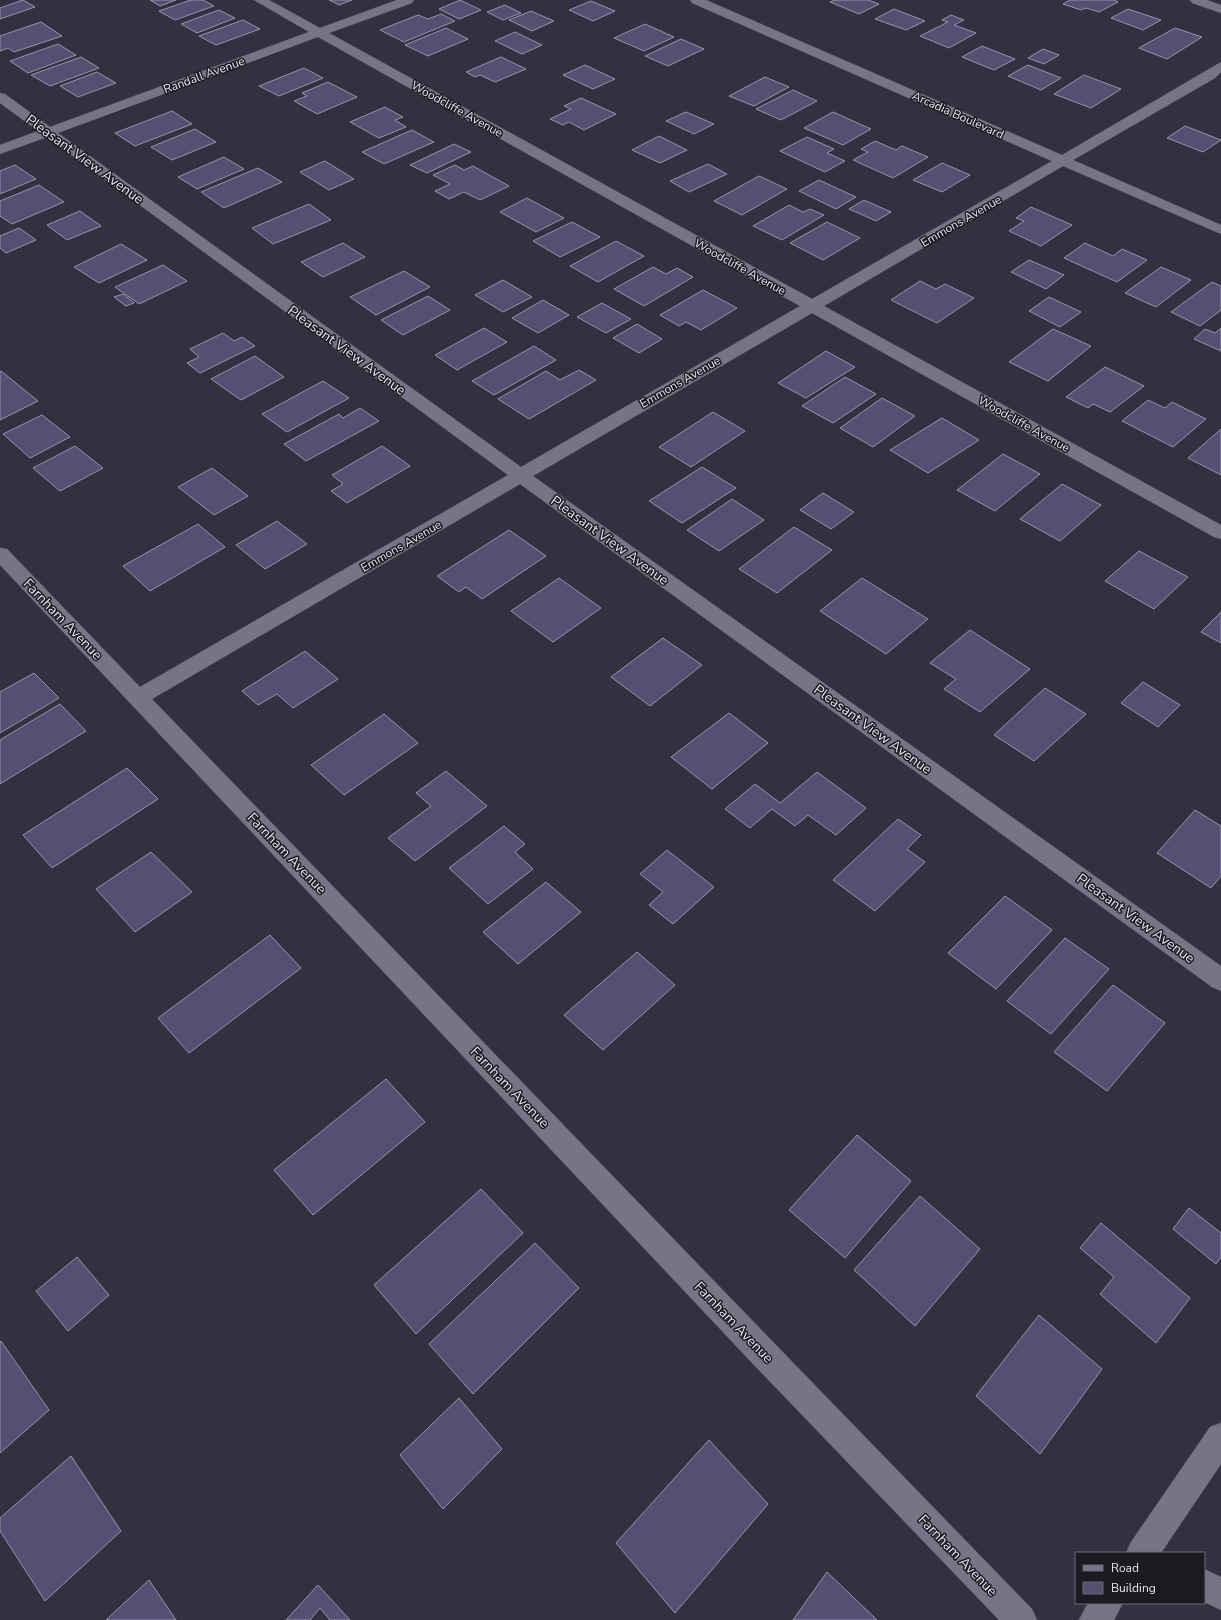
<svg xmlns="http://www.w3.org/2000/svg" width="1221" height="1620" viewBox="0 0 1221 1620" font-family="'Nunito Sans',sans-serif">
	<rect width="100%" height="100%" fill="#333140"/>
	<path fill="#544f73" stroke="#9694a6" d="M23,0L35,7L0,19V8Z
		M150,0H176L160,6Z
		M191,0H203L214,6L175,20L159,11Z
		M329,0H352L339,5Z
		M460,0L481,10L459,19L439,9Z
		M835,0H868L879,4L859,14L830,2Z
		M1070,0H1114L1118,2L1099,12L1086,8L1081,10L1063,4Z
		M591,1L615,11L593,21L569,10Z
		M505,5L521,13L503,20L487,12Z
		M894,9L925,21L906,30L875,19Z
		M1128,9L1161,20L1143,30L1111,18Z
		M219,10L235,18L197,33L181,24Z
		M531,11L554,21L532,31L509,20Z
		M441,14L455,21L404,42L380,30L418,15L428,19Z
		M951,15L964,20L954,25L976,33L949,48L920,36L948,22L942,20Z
		M243,20L260,29L216,45L199,36Z
		M41,22L62,36L14,52L8,48L0,51V36Z
		M645,24L674,37L644,51L614,38Z
		M446,28L468,39L428,56L405,45Z
		M1175,28L1202,37L1167,59L1139,48Z
		M515,32L542,45L522,54L495,41Z
		M681,39L704,49L668,66L645,56Z
		M58,44L76,55L28,73L10,61Z
		M982,46L1015,59L994,70L962,57Z
		M1043,49L1059,55L1044,64L1028,58Z
		M81,57L99,68L50,86L31,75Z
		M501,57L526,69L495,82L480,75L475,77L466,72Z
		M585,65L615,79L593,89L563,75Z
		M1028,65L1061,78L1041,90L1008,76Z
		M304,68L323,78L279,96L259,86Z
		M97,72L116,83L78,97L60,86Z
		M1084,75L1121,89L1091,108L1054,94Z
		M765,77L789,87L754,106L729,96Z
		M328,82L357,97L317,114L294,101L307,96L302,93Z
		M793,90L817,101L781,120L756,109Z
		M581,98L616,114L584,130L569,122L563,125L550,119L571,109L564,106Z
		M385,107L403,117L395,120L406,127L379,138L350,122Z
		M172,111L192,124L135,146L115,133Z
		M686,112L714,124L694,134L666,121Z
		M833,112L871,129L843,145L804,128Z
		M1185,126L1221,140L1203,152L1167,138Z
		M195,129L216,142L172,160L151,147Z
		M412,130L434,142L384,164L362,152Z
		M659,136L687,150L660,163L632,150Z
		M807,137L834,149L827,153L845,161L825,172L780,151Z
		M875,141L896,150L902,146L928,157L893,178L853,160L868,152L861,149Z
		M454,144L471,152L427,173L410,165Z
		M224,157L244,169L197,189L178,177Z
		M325,161L354,179L329,190L300,172Z
		M942,163L970,175L942,192L913,180Z
		M708,164L727,174L689,192L670,181Z
		M15,165L36,179L0,194V171Z
		M455,165L464,170L473,166L509,186L480,200L464,192L449,199L435,191L450,184L433,175Z
		M258,168L282,182L224,208L201,192Z
		M759,176L787,189L742,215L714,201Z
		M819,180L856,197L836,209L799,191Z
		M39,185L64,202L12,224L0,216V201Z
		M527,198L564,218L536,232L500,212Z
		M864,200L891,212L876,221L849,209Z
		M309,204L331,220L273,244L252,228Z
		M789,205L803,212L810,209L824,215L782,240L753,226Z
		M1031,207L1072,225L1041,246L1009,231L1024,221L1016,218Z
		M80,211L101,226L67,240L47,225Z
		M572,222L600,237L560,257L533,241Z
		M827,222L860,238L823,260L790,243Z
		M19,228L36,240L6,253L0,248V236Z
		M616,241L644,256L598,282L570,266Z
		M343,243L365,257L323,277L301,262Z
		M1085,243L1113,256L1122,249L1147,260L1117,282L1064,258Z
		M121,244L147,260L99,283L74,267Z
		M1029,260L1064,275L1046,289L1011,272Z
		M163,265L187,281L139,304L115,287Z
		M653,267L666,274L677,268L693,277L644,306L614,289Z
		M1161,267L1191,280L1156,307L1125,293Z
		M404,271L430,287L376,315L350,297Z
		M503,280L532,297L503,312L475,295Z
		M920,281L936,289L945,284L974,298L937,323L891,300Z
		M1212,282L1221,286V310L1200,326L1171,312Z
		M703,290L737,308L701,330L686,322L679,326L660,315Z
		M123,294L134,303L126,306L114,297Z
		M428,296L450,310L403,335L381,320Z
		M1049,297L1081,312L1060,327L1029,311Z
		M543,300L569,315L538,333L512,318Z
		M602,303L631,319L606,333L577,317Z
		M637,324L662,339L639,353L613,338Z
		M484,328L507,342L457,370L435,355Z
		M1221,328V351L1194,339L1205,329L1215,333Z
		M1053,329L1091,346L1048,381L1009,362Z
		M223,333L234,341L242,337L255,346L200,373L187,363L199,357L190,349Z
		M534,346L556,360L494,395L472,381Z
		M826,351L855,367L806,398L778,383Z
		M255,356L284,377L241,400L211,379Z
		M1105,367L1144,386L1110,412L1093,404L1088,408L1066,397Z
		M579,370L596,380L529,419L498,399L546,371L560,380Z
		M1,371L38,401L0,420V372Z
		M845,377L876,394L833,423L802,406Z
		M323,381L349,398L287,432L262,414Z
		M882,398L915,416L873,447L840,428Z
		M1148,400L1165,408L1172,402L1206,419L1173,447L1122,421Z
		M360,408L379,421L306,461L284,444L339,414L343,418Z
		M713,412L745,431L691,467L659,447Z
		M42,415L70,437L30,458L3,434Z
		M942,418L979,440L928,473L890,450Z
		M1221,429V475L1188,458Z
		M75,446L103,468L60,491L33,468Z
		M382,446L410,466L347,503L331,491L343,484L332,475Z
		M1003,454L1040,474L995,511L957,490Z
		M702,467L736,488L682,523L649,501Z
		M212,468L248,496L214,515L178,487Z
		M1062,484L1101,505L1060,541L1020,519Z
		M823,493L854,512L831,529L800,510Z
		M732,499L764,520L719,551L687,530Z
		M277,521L307,544L265,569L236,545Z
		M198,524L225,547L150,591L123,566Z
		M794,527L832,550L777,593L739,569Z
		M509,530L546,556L482,599L466,587L459,592L437,576Z
		M1139,551L1188,577L1154,609L1105,581Z
		M559,578L601,608L553,642L511,611Z
		M862,578L928,619L886,654L820,611Z
		M1221,612V643L1201,632Z
		M970,630L1030,669L980,712L944,689L956,679L930,663Z
		M663,638L702,665L650,706L611,677Z
		M305,651L338,679L293,708L277,694L258,705L242,691Z
		M34,673L59,698L0,733V692Z
		M1143,682L1180,705L1158,727L1121,703Z
		M1045,688L1086,714L1034,761L994,735Z
		M60,704L86,731L0,784V740Z
		M729,713L768,743L712,789L671,757Z
		M384,714L418,743L344,795L311,765Z
		M127,768L158,799L52,868L23,835Z
		M446,771L487,806L415,861L388,838L431,806L416,793Z
		M817,772L866,808L836,835L808,815L795,826L772,809L750,828L725,809L755,784L780,803Z
		M1195,810L1221,826V876L1211,888L1157,853Z
		M898,819L921,835L907,849L925,862L875,911L833,880Z
		M504,826L525,844L515,852L533,869L488,904L449,868Z
		M667,850L714,887L673,924L649,905L663,892L640,874Z
		M151,852L192,892L135,932L96,889Z
		M546,882L581,912L518,964L483,932Z
		M1005,896L1052,930L996,989L948,953Z
		M270,935L301,968L189,1053L158,1018Z
		M1065,938L1109,969L1051,1034L1007,1001Z
		M637,952L675,985L603,1050L564,1015Z
		M1113,985L1165,1023L1107,1091L1054,1052Z
		M386,1079L425,1122L313,1215L274,1170Z
		M857,1135L911,1181L845,1258L789,1210Z
		M481,1189L523,1233L416,1334L374,1285Z
		M920,1196L980,1249L915,1326L854,1270Z
		M1189,1208L1221,1233V1257L1216,1264L1173,1229Z
		M1101,1223L1190,1298L1156,1343L1100,1294L1114,1277L1080,1248Z
		M535,1243L579,1288L473,1394L429,1344Z
		M77,1257L109,1295L68,1331L36,1291Z
		M1039,1315L1102,1369L1040,1454L976,1396Z
		M1,1341L49,1410L0,1453V1342Z
		M459,1398L502,1449L443,1509L400,1455Z
		M709,1440L768,1504L675,1613L616,1543Z
		M71,1456L121,1531L45,1601L0,1531V1518Z
		M827,1572L877,1620H793Z
		M149,1580L176,1620H106Z
		M318,1585L350,1620H330L320,1608L310,1620H286Z"/>
	<g fill="none" stroke-linecap="round" stroke-linejoin="round">
		<defs>
			<path id="street" d="M254,0H269L320,28L397,0H414L412,3L329,33L812,299L1052,161L692,3L690,0H706L1062,155L1221,62V72L1215,78L1073,160L1221,225V234L1063,166L824,306L1221,525V539L1214,537L812,313L533,476L1221,966V991L1212,987L520,484L152,699L775,1344L1032,1609L1037,1620H999L754,1365L0,565V548L7,549L140,687L508,475L47,137L0,154V145L38,131L0,103V93L5,94L50,127L309,32ZM318,37L800,306L521,467L58,133Z
				M1190,0H1207L1221,5V13L1192,3Z
				M1221,1423V1464L1161,1553H1126L1131,1542L1210,1427Z
				M1204,1569L1221,1577V1610L1204,1602Z
				M1088,1603H1123L1114,1620H1079Z"/>
		</defs>
		<use href="#street" stroke="#4f4e5b" stroke-width="1"/>
		<use href="#street" fill="#767486" fill-rule="evenodd"/>
	</g>
	<g text-anchor="middle" stroke-width="3" stroke-linejoin="round" paint-order="stroke">
		<g font-size="12" fill="#e4e4ee" stroke="#1b1a21">
			<text transform="translate(204 75) rotate(-20)" y="4">Randall Avenue</text>
			<text transform="translate(457 109) rotate(29)" y="4">Woodcliffe Avenue</text>
			<text transform="translate(958 115) rotate(24)" y="4">Arcadia Boulevard</text>
			<text transform="translate(961 221) rotate(-30)" y="4">Emmons Avenue</text>
			<text transform="translate(740 267) rotate(29)" y="4">Woodcliffe Avenue</text>
			<text transform="translate(680 382) rotate(-30)" y="4">Emmons Avenue</text>
			<text transform="translate(1024 424) rotate(29)" y="4">Woodcliffe Avenue</text>
			<text transform="translate(401 546) rotate(-30)" y="4">Emmons Avenue</text>
		</g>
		<g font-size="14" fill="#e4e4ee" stroke="#1b1a21">
			<text transform="translate(85 159) rotate(36)" y="5">Pleasant View Avenue</text>
			<text transform="translate(347 350) rotate(36)" y="5">Pleasant View Avenue</text>
			<text transform="translate(610 540) rotate(36)" y="5">Pleasant View Avenue</text>
			<text transform="translate(63 619) rotate(46)" y="5">Farnham Avenue</text>
			<text transform="translate(873 729) rotate(36)" y="5">Pleasant View Avenue</text>
			<text transform="translate(287 853) rotate(46)" y="5">Farnham Avenue</text>
			<text transform="translate(1136 918) rotate(36)" y="5">Pleasant View Avenue</text>
			<text transform="translate(510 1087) rotate(46)" y="5">Farnham Avenue</text>
			<text transform="translate(734 1322) rotate(46)" y="5">Farnham Avenue</text>
			<text transform="translate(958 1555) rotate(46)" y="5">Farnham Avenue</text>
		</g>
	</g>
	<rect x="1075" y="1552" width="130" height="52" fill="#1b1a21" stroke="#6b6b73"/>
	<rect x="1083" y="1565" width="20" height="6" fill="#767486" stroke="#6b6b73"/>
	<text x="1111" y="1572" font-size="12" fill="#e4e4ee">Road</text>
	<rect x="1083" y="1582" width="20" height="12" fill="#544f73" stroke="#6b6b73"/>
	<text x="1111" y="1592" font-size="12" fill="#e4e4ee">Building</text>
</svg>
